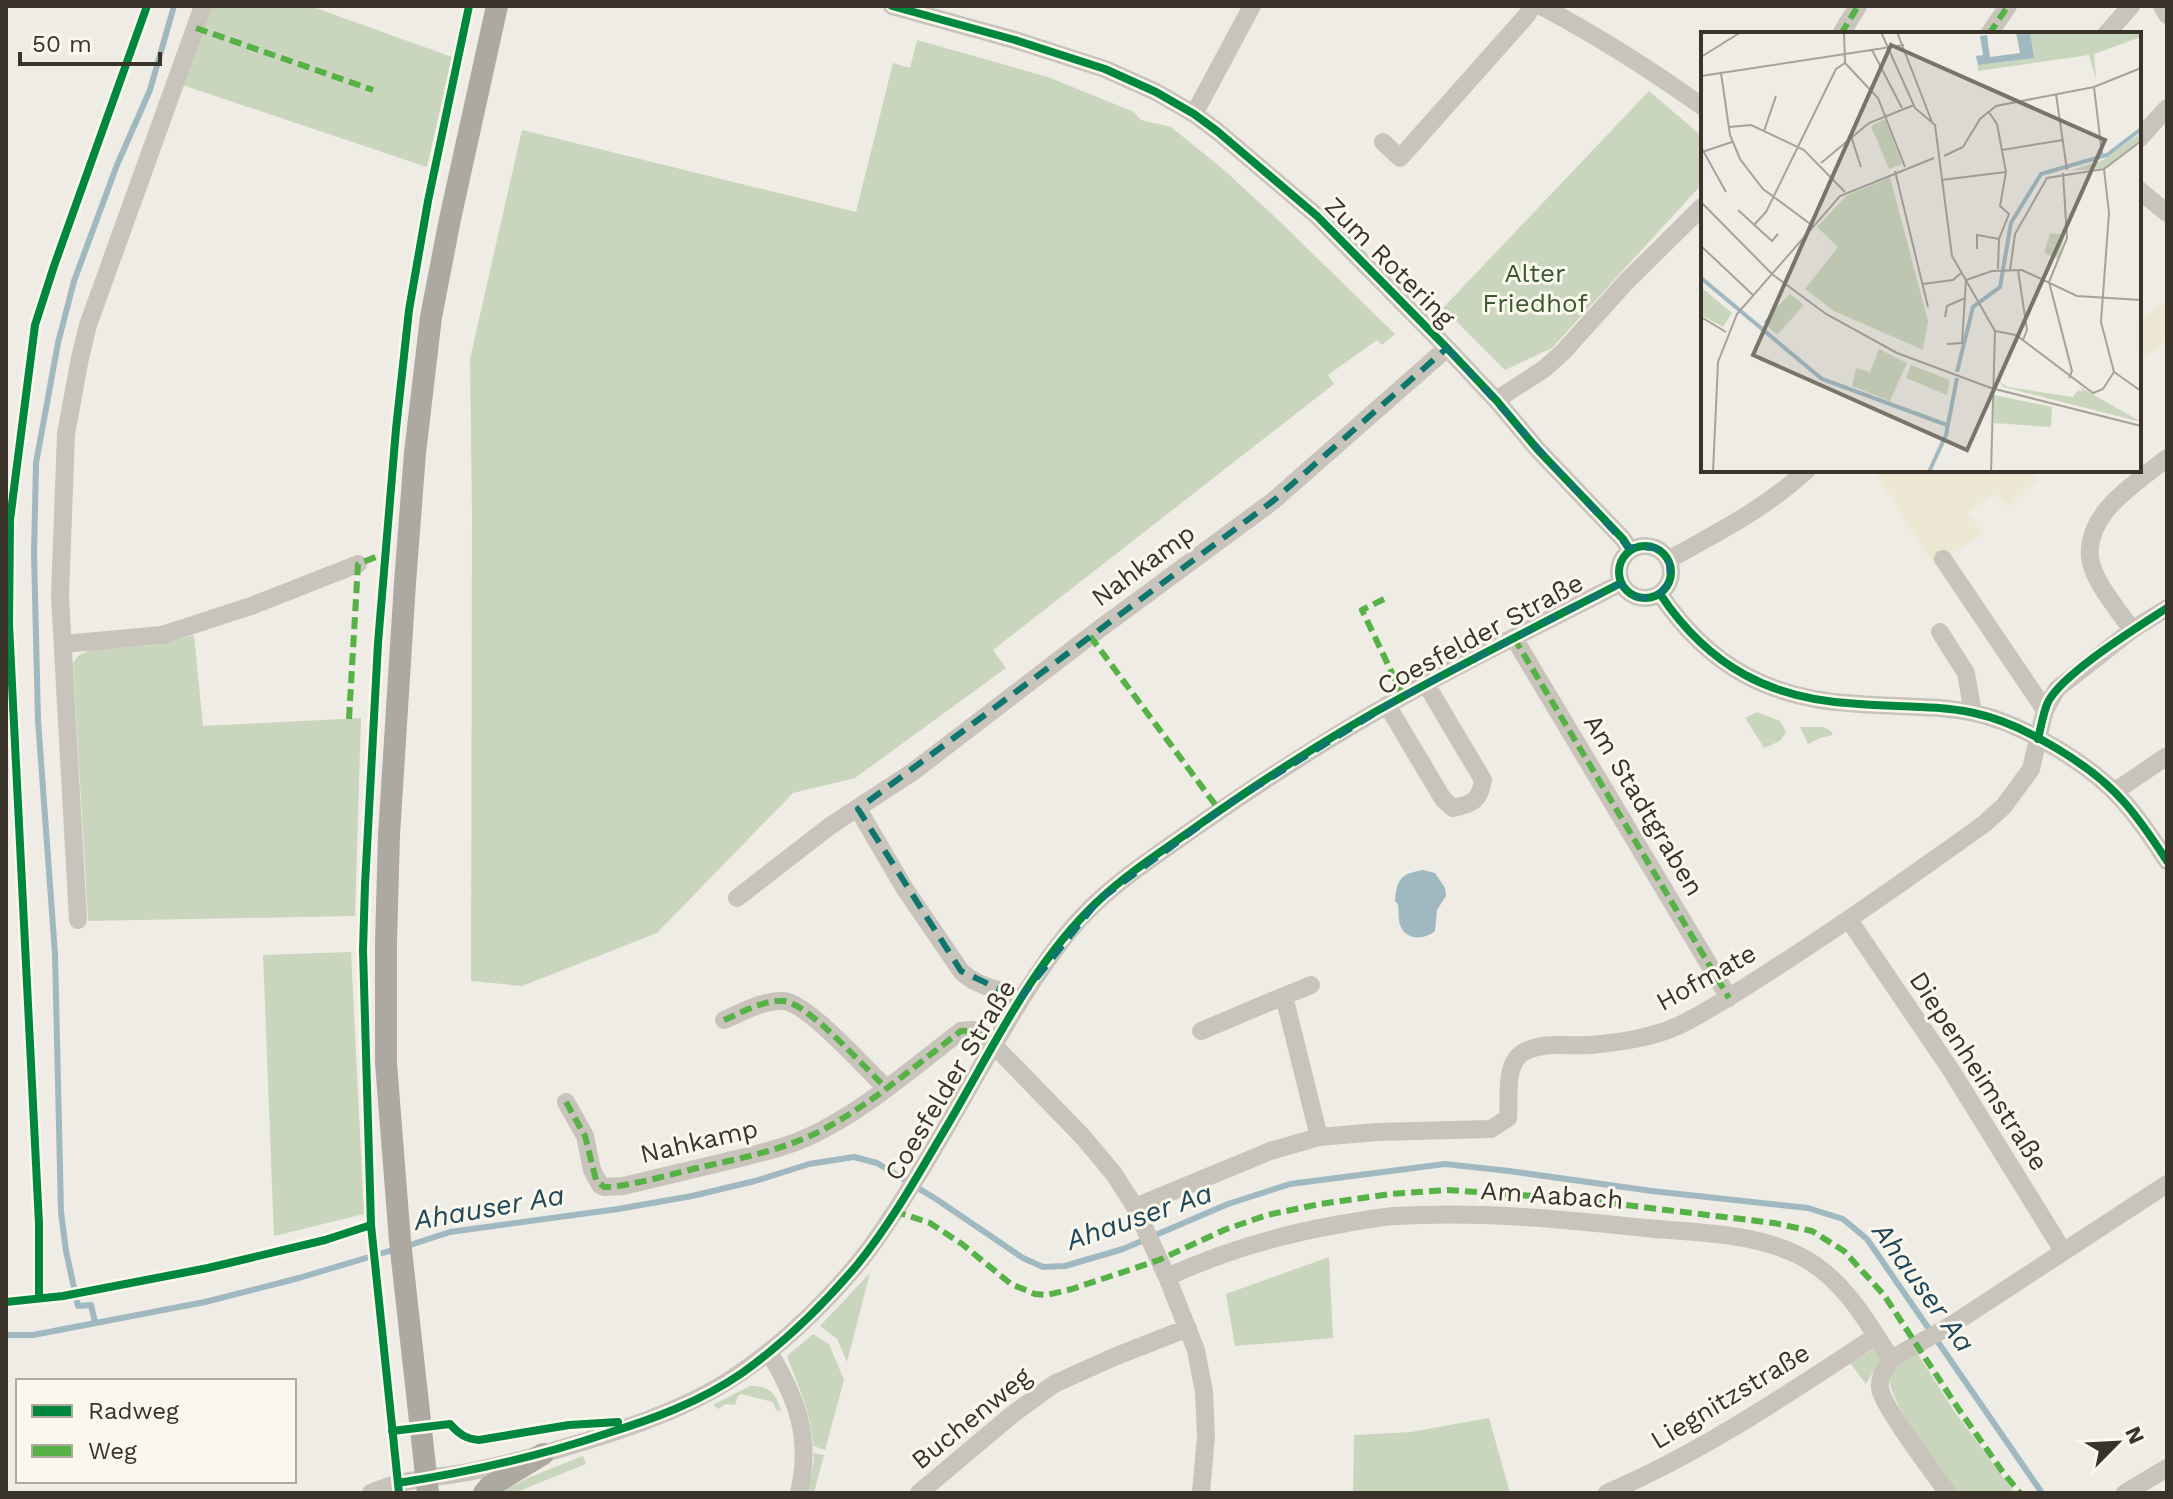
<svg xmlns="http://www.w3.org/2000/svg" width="2173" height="1499" viewBox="0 0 2173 1499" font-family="'Work Sans',sans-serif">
	<rect width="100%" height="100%" fill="#eeece4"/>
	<path fill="#cad5be" d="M207,6H310L452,57L427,167L179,84Z
		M917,40L1048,77L1134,112L1141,120L1171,127L1224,170L1274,216L1395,334L1382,345L1377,340L1328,375L1334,384L993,650L1006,668L855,778L793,793L657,933L522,986L471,981L472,514L470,359L522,130L856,212L893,63L910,68Z
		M1649,91L1703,137V183L1552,348L1505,370L1443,308Z
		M194,635L203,726L361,718L355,916L88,921L73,663L78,656L90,650L154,645Z
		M1757,712L1780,721L1786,732L1780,741L1764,748L1745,718Z
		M1800,727H1823L1831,731L1833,735L1820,738L1808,744Z
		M351,952L364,1214L274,1236L263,955Z
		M1329,1257L1333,1338L1235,1346L1226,1294Z
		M870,1273L847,1362L837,1339L820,1326Z
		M813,1334L829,1344L844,1380L825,1450L813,1446C812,1415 798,1386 787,1356Z
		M1874,1349L1879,1351L1882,1357L1866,1384L1850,1363Z
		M1916,1351L1954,1411L2015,1493H1957C1943,1473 1886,1399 1890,1378C1892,1365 1906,1358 1916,1351Z
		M750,1386C770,1386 776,1393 781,1411L776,1410L773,1402L741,1394L738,1396L735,1405L726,1404L718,1409L713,1405Z
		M1489,1418L1510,1493H1353L1354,1435L1411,1432Z
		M813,1453L824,1455L814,1493H808L814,1461Z
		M583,1456L586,1464L514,1493H498L530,1477Z"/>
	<path fill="#ece8d4" d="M2167,299V341L2139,363V321Z
		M1873,470H2028L2037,480L2008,507L1994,493L1968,513L1983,534L1934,565Z"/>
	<path fill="#a0b8c0" d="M1423,870L1435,873L1445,888L1446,896L1437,910L1435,931C1424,940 1406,941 1400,925C1398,919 1399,910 1398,904L1395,901C1397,878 1401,874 1423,870Z"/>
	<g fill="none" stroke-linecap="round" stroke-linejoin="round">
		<path stroke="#a0b8c0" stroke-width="6" d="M407,1246L450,1232L618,1209L692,1196L755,1181L809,1164L854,1157L877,1163L936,1199L1023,1258L1043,1267L1065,1266L1123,1249L1228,1204L1290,1184L1445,1164L1509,1171L1652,1191L1808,1208L1843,1219L1867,1239L2042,1493
			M95,1322L91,1305L78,1306L66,1251L61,1212L55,954L38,720L34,553L36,463L58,343L74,281L117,165L150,90L174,6
			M6,1335H33L205,1302L299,1278L396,1249"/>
		<path stroke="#c8c4bc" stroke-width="18" d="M892,6L1015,40L1105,69L1156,92L1194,114L1217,131L1317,216L1447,348L1496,400L1538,450L1623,539L1630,550
			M1541,6C1598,36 1651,70 1703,107
			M2162,6L2167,15
			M1841,34L1858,6
			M1989,34L2008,6
			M2106,34L2131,6
			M1194,114L1252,6
			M2139,139L2167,108
			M1383,142L1400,158L1527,15L1532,6
			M2139,190L2167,213
			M1496,400L1544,369L1563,352L1626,282L1703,206
			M1619 572a26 26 0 1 1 52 0a26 26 0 1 1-52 0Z
			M1943,559L2045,710
			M1668,560C1717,533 1766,508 1807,470
			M1660,594C1709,667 1771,700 1859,704C1896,707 1938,705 1974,713C2022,723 2092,765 2124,802C2140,820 2154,841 2167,861
			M2132,630C2119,611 2091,579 2090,556C2087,511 2138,482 2167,458
			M1940,632L1966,673L1973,713
			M1514,638L1729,998
			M63,644L162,635L254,605L358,564
			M1387,705L1443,799L1453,808C1473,804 1480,800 1483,780L1426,684
			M2114,792L2167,756
			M858,809L905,889L961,971C976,987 1001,989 1020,999
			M737,898L830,826L914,771L1090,636L1273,501L1447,348
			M78,920L60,596L66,434L80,358L88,325L203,6
			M1849,920L1951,1070L2063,1251
			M1284,996L1311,985
			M724,1020C743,1012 763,1000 783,1001C807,1002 866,1069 886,1088
			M1201,1031L1284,996L1319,1137
			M566,1102L585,1136L592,1170L600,1185L604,1187L623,1186C656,1178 690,1170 724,1162C751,1155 779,1150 806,1138C863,1112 911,1069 961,1031L973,1030L983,1034L1083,1137L1114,1174L1135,1207L1167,1277L1196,1350L1204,1392L1206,1436L1201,1493
			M1135,1207L1270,1151L1319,1137L1377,1132L1491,1129L1508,1118C1510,1099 1504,1067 1521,1054C1541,1040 1568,1047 1591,1045C1621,1042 1652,1038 1680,1025C1718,1006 1753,982 1789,959C1855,916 1920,870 1984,824L2004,806L2031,769L2045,710L2057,689L2132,630L2167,608
			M1167,1277C1224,1251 1286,1233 1347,1223C1363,1220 1379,1217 1396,1216C1479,1211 1562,1219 1645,1228C1696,1233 1752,1232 1800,1256C1842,1277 1867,1321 1891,1359
			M769,1352C797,1399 812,1437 799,1493
			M371,1493C403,1478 439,1478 473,1471C518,1462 561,1449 605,1435C653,1419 701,1401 743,1371C789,1339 836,1293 870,1248C909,1194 942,1135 975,1077C1005,1026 1034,974 1071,929C1106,887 1153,858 1196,827C1262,781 1330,737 1400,698C1472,657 1547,621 1621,583
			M919,1493L1013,1414L1054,1384L1114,1357L1188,1328
			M1607,1493C1703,1452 1789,1393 1876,1336
			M1948,1493C1935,1475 1881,1404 1880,1388C1879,1378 1885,1367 1891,1359L1953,1324L2167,1184
			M2125,1493L2167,1468"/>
		<path stroke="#ada9a1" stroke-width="22" d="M428,1493L400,1241L386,1063V942L389,835L405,583L415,453L431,317L450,219L497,6
			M484,1493L489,1487L543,1454"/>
		<path stroke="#56b246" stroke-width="6" stroke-dasharray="12 6" stroke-linecap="butt" d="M196,28L373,90
			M1841,34L1858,6
			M1989,34L2008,6
			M1384,599L1362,610L1403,696
			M1090,636L1220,811
			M1514,638L1729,998
			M349,719L358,564L386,553
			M724,1020C743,1012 763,1000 783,1001C807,1002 866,1069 886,1088
			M566,1102L585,1136L596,1180L604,1187H612C641,1183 669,1175 697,1168C741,1158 786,1150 826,1128C874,1102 917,1064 961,1031C977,1030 983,1034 994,1045
			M894,1211L930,1223L962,1244L1011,1284L1035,1294L1047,1295L1072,1289L1159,1260L1224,1230L1267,1215L1320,1204L1391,1194L1447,1190L1576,1199L1774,1223L1812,1231L1844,1251L1884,1295L1958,1408L2002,1471L2020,1493"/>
		<defs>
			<path id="cycleway" d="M892,6L1015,40L1105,69L1156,92L1194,114L1217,131L1317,216L1447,348L1496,400L1538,450L1623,539L1630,550
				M1619 572a26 26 0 1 1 52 0a26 26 0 1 1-52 0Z
				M1660,594C1709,667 1771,700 1859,704C1896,707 1938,705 1974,713C2022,723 2092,765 2124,802C2140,820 2154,841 2167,861
				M2038,739C2041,727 2043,713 2048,702C2063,673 2138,627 2167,608
				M39,1298V1224L9,624L10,520L35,325L54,266L147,6
				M6,1302L63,1296L208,1268L325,1240L371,1225
				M392,1431L450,1424C459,1434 466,1439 479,1440L569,1425L618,1422
				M398,1483C469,1472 537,1457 605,1434C653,1419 700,1402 742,1373C784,1343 824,1304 857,1265C892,1222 919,1173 947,1126C992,1050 1031,965 1096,903C1128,872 1167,848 1203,822C1267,777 1335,733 1404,696C1475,657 1549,620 1621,583
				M399,1493L371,1225L363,950L365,885L378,643L396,429L409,310L428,201L469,6"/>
		</defs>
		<use href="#cycleway" stroke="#faf7ec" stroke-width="13"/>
		<use href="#cycleway" stroke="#00873e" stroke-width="8"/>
	</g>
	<path fill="none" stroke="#0f766e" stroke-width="6" stroke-dasharray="16 10" stroke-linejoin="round" d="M1447,348L1628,547L1656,548L1669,562L1670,581L1657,596L1638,598L1620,584L1403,696L1232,802L1098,901L1020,999L961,971L858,809L1273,501Z"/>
	<g text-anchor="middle" stroke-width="6" stroke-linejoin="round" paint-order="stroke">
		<g font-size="26" fill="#39332a" stroke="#faf7ec">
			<text transform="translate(1390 262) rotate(45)" y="9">Zum Rotering</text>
			<text transform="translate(1143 565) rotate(-36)" y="9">Nahkamp</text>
			<text transform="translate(1480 634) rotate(-28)" y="9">Coesfelder Straße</text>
			<text transform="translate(1644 805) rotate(59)" y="9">Am Stadtgraben</text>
			<text transform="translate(1706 977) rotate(-29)" y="9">Hofmate</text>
			<text transform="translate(1979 1071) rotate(57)" y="9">Diepenheimstraße</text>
			<text transform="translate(950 1080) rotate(-59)" y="9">Coesfelder Straße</text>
			<text transform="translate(699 1141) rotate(-13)" y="9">Nahkamp</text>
			<text transform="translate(1552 1195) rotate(4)" y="9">Am Aabach</text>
			<text transform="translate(1730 1396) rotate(-31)" y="9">Liegnitzstraße</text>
			<text transform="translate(971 1418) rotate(-39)" y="9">Buchenweg</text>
		</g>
		<g font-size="26" fill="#3d572e" stroke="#faf7ec">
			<text x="1535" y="282">Alter<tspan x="1535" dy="30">Friedhof</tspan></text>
		</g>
		<g font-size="28" font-style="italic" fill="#20475a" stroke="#faf7ec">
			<text transform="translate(489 1207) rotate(-10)" y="10">Ahauser Aa</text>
			<text transform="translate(1139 1216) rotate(-19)" y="10">Ahauser Aa</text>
			<text transform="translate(1924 1287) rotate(54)" y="10">Ahauser Aa</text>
		</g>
	</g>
	<g transform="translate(1701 32)">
		<rect width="440" height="440" fill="#eeece4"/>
		<path d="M329,0H440V5L393,22L395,48L388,23L277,39V33L332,26ZM184,87L201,132L188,137L170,94ZM440,101V108L403,136L368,139L402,128ZM189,145L227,289L222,318L133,279L104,257L137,215L116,195L145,164ZM349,201L364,203L357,227L343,221ZM0,255L31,281L22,295L0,283ZM89,262L103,273L76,303L62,290ZM178,317L206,331L189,369L151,354L155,336L169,340ZM297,332L300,351L307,355L372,365L377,358L382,360L379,355L440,390L303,355L298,349ZM210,333L249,348L246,363L205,346ZM293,363L351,375L350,395L293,391Z" fill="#cad5be"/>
		<path d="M315,0H329L333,26L277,33L275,24L282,23L279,4L286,3L289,25L319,21Z" fill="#a0b8c0"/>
		<path fill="none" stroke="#a0b8c0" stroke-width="4" d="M0,246L121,347L246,393M256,340L272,275L299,255L310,191L340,142L406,123L440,97M228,440L245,403L256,346"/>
		<path fill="none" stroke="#a6a29a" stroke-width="2" d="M143,0L144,31L177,66L204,135M180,0L214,76L234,93L251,224L294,299L290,440M196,0L231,90M171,18L201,76M0,25L40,0M20,41L29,103L39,127L62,157L112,194M0,44L203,13M393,55L401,122M355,62L366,138M287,79L296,92L305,140L299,174L308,182L298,207L297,237M28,95L50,93L103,118L144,160M63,99L75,64M150,104L160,135M0,115L25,160M301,118L362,108M1,120L31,110M243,124L262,115L279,87L295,74L393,55L440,36M120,131L168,91L213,73M403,137L408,181L400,290L413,340L440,359M194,139L227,275M240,148L305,140M0,170L71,242L125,282L196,321L290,356L440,394M37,178L71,209L77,202M53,193L65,180L135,37L144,31M0,214L52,263M276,217V203L298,207M309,238L314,202L346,146L403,137L440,109M317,238L326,298L322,308M265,248L291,239L321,238L376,264L440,268M348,250L366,206L362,141M348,250L371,339L368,346M222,252L252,248L260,241M0,285L25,300M244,285L246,274L264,266M294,299L315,303L392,361L402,357L413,340M246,312L261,311L265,248M12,440L17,330L36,282L139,164L233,126"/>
		<path fill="#78746b" fill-opacity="0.15" stroke="#78746b" stroke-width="4" d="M190,13L404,108L266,418L52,323Z"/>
		<rect width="440" height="440" fill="none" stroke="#39332a" stroke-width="4"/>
	</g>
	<rect width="2173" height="1499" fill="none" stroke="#39332a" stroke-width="16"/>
	<rect x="16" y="1379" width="280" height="104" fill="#faf7ec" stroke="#ada99e" stroke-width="2"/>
	<rect x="32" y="1405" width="40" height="12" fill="#00873e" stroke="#ada99e" stroke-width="2"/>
	<text x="88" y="1419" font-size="24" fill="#39332a">Radweg</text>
	<rect x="32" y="1445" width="40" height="12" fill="#56b246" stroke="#ada99e" stroke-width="2"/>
	<text x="88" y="1459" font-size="24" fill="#39332a">Weg</text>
	<g transform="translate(2117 1443) rotate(66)" stroke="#faf7ec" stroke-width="6" paint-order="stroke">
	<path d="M0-6L14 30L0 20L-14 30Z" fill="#39332a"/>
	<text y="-12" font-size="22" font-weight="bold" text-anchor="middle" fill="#39332a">N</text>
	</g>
	<path d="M20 52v12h140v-12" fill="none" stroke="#39332a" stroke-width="4"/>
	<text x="32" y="52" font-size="24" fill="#39332a" stroke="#faf7ec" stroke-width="6" paint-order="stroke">50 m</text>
</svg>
